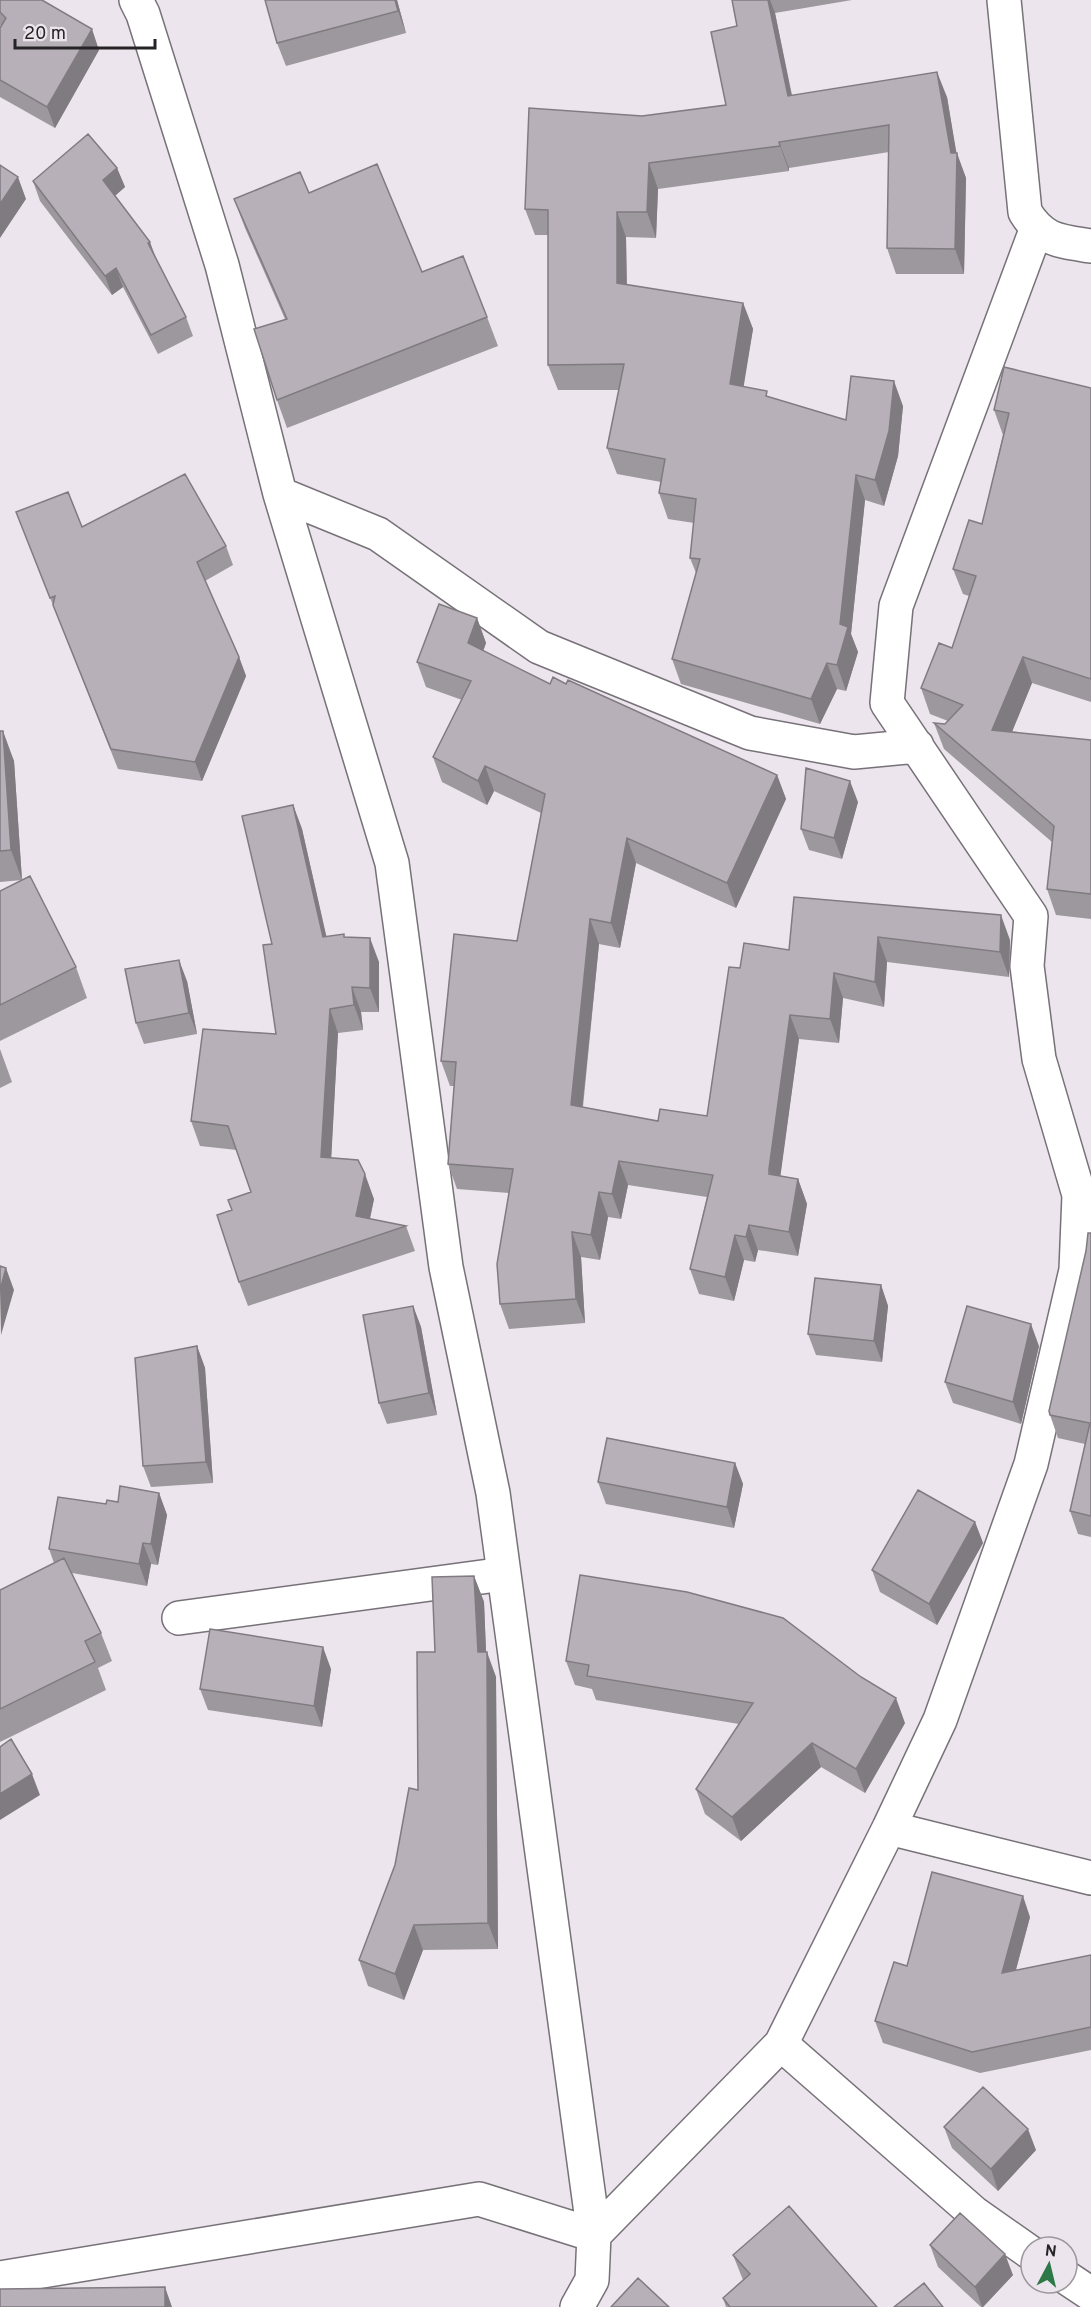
<svg xmlns="http://www.w3.org/2000/svg" width="1091" height="2307" viewBox="0 0 1091 2307" font-family="Overpass,sans-serif">
	<rect width="100%" height="100%" fill="#ece5ed"/>
	<g fill="none" stroke-linecap="round" stroke-linejoin="round">
		<defs>
			<path id="minor" d="M136,0L143,14L222,265L280,494L392,863L446,1267L493,1493L594,2235L592,2280L577,2307
				M1004,0L1025,212C1043,241 1059,241 1091,246
				M280,494L378,534L539,647L750,733L854,752L917,746
				M179,1618L504,1574
				M889,1828L1091,1878
				M781,2044L974,2213L1031,2253
				M0,2278L479,2199L594,2235L781,2044L889,1828L940,1720L1031,1464L1076,1270L1079,1195L1039,1059L1027,966L1031,916L887,703L896,606L1036,230
				M1067,2278L1091,2294"/>
		</defs>
		<use href="#minor" stroke="#777178" stroke-width="36"/>
		<use href="#minor" stroke="#fff" stroke-width="33"/>
	</g>
	<path fill="#9d979e" d="M0,0L99,50L55,128L0,97V28L1,26L0,25Z
		M397,0L406,33L286,66L277,43Z
		M732,0H852L775,13L792,95L947,97L956,153L966,178L964,274H896L887,248L889,152L789,168V171L658,189L656,238L626,237L627,285L743,303L753,329L743,386L769,398L846,420L903,406L898,456L884,506L865,500L851,634L858,652L846,691L837,689L820,724L681,684L672,659L696,573L690,558L694,523L668,519L659,493L661,482L617,474L607,448L619,390H558L548,365V235H535L525,209L642,116L726,105L737,26Z
		M117,168L125,187L115,196L157,261L186,317L193,336L158,354L123,287L112,295L40,201L33,181Z
		M309,193L487,317L498,346L287,428L277,400L285,319L245,228L234,199Z
		M1091,388V702L1032,683L1012,732L1091,740V919L1056,915L1047,889L1052,842L944,749L934,723L945,724L948,721L930,714L921,688L952,648L969,596L963,594L953,569L982,524L1003,435L994,410Z
		M16,512L82,527L226,546L233,565L205,581L239,657L246,676L202,781L118,769Z
		M477,618L486,643L483,651L550,684H566L777,775L786,799L736,908L636,863L620,948L599,944L583,1107L658,1121L707,1116L740,968L789,950L794,897L1010,940L1009,977L887,962L884,1007L843,998L839,1043L799,1039L780,1176L798,1179L807,1204L798,1256L758,1250L755,1262L744,1260L734,1301L699,1294L690,1269L707,1197L628,1185L621,1219L608,1217L600,1260L581,1257L585,1323L509,1329L500,1304L509,1193L457,1189L448,1164L454,1086H450L441,1061L517,941L541,813L494,791L487,805L442,782L433,757L462,700L426,687L417,662Z
		M0,731L14,761L22,880L76,967L87,998L0,1041V891L22,880L0,882Z
		M858,802L842,859L809,850L801,829Z
		M293,805L302,829L326,936L345,937L379,962V1012H361L363,1030L338,1033L331,1158L374,1199L370,1219L406,1226L415,1251L248,1306L239,1282L232,1210L251,1192L237,1150L200,1146L191,1121L276,1034L272,944Z
		M187,981L197,1034L144,1044L136,1023Z
		M0,1049L12,1082L0,1088Z
		M1091,1233V1537L1078,1534L1070,1511L1085,1444L1058,1438L1050,1415Z
		M881,1285L888,1306L882,1362L816,1355L808,1334Z
		M413,1306L421,1327L437,1415L387,1424L379,1403Z
		M197,1346L205,1368L213,1483L151,1487L143,1466Z
		M1039,1346L1021,1424L953,1403L945,1382Z
		M735,1463L743,1484L734,1528L606,1504L598,1482Z
		M159,1493L167,1515L158,1565L151,1564L147,1586L72,1573L101,1633L112,1661L98,1668L106,1690L0,1742V1590L54,1563L49,1549L106,1504Z
		M975,1522L983,1543L937,1625L880,1592L872,1570Z
		M474,1576L484,1602L486,1652L496,1677L498,1949L423,1950L404,2000L368,1986L359,1960L395,1865L418,1790L435,1652Z
		M566,1661L905,1723L865,1793L821,1767L741,1841L705,1814L696,1789L739,1724L596,1700L592,1689L575,1685Z
		M331,1669L322,1727L208,1710L200,1689Z
		M1030,1917L1016,1970L1091,1955V2050L980,2073L883,2043L875,2021L907,1966Z
		M944,2127L1036,2150L998,2191L952,2148Z
		M930,2245L1013,2275L983,2307H981L938,2267Z
		M733,2255L877,2307H726L723,2298L743,2280Z"/>
	<path fill="#807b81" d="M395,0H397L406,33L398,11Z
		M768,0H770L775,13L797,122L788,96Z
		M92,29L99,50L55,128L47,107Z
		M937,72L947,97L957,156V153L966,178L964,274L955,249L951,153Z
		M779,142L789,168V171L780,146Z
		M649,163L658,189L656,238L647,212Z
		M117,168L125,187L110,200L103,180Z
		M18,177L26,199L0,238V204Z
		M617,212L626,237L627,309L617,283Z
		M150,242L157,261L148,243Z
		M116,268L123,287L112,295L105,276Z
		M743,303L753,329L740,409L730,384Z
		M894,381L903,406L898,456L884,506L875,480Z
		M856,475L865,500L851,634L858,652L846,691L837,665L840,624Z
		M477,618L486,643L477,668L468,643Z
		M239,657L246,676L202,781L195,762Z
		M1023,657L1032,683L1002,756L992,730Z
		M827,663L837,689L820,724L811,699Z
		M3,731L14,761L22,880L11,850Z
		M485,766L494,791L487,805L478,781Z
		M777,775L786,799L736,908L727,883Z
		M850,781L858,802L842,859L834,838Z
		M293,805L302,829L332,961L323,937Z
		M627,838L636,863L620,948L611,923Z
		M1001,915L1010,940L1009,977L1000,952Z
		M590,919L599,944L580,1130L571,1105Z
		M878,937L887,962L884,1007L875,982Z
		M370,938L379,962V1012L370,988Z
		M179,960L187,981L197,1034L189,1013Z
		M834,973L843,998L839,1043L830,1019Z
		M352,987L361,1012L363,1030L354,1005Z
		M330,1009L338,1033L330,1181L321,1157Z
		M790,1015L799,1039L778,1194L769,1169Z
		M619,1161L628,1185L621,1219L612,1194Z
		M365,1174L374,1199L365,1241L356,1216Z
		M798,1179L807,1204L798,1256L789,1232Z
		M599,1192L608,1217L600,1260L591,1235Z
		M749,1225L758,1250L755,1262L746,1237Z
		M572,1232L581,1257L585,1323L576,1299Z
		M735,1235L744,1260L734,1301L725,1277Z
		M6,1268L14,1290L1,1335L0,1290Z
		M881,1285L888,1306L882,1362L874,1341Z
		M413,1306L421,1327L437,1415L429,1393Z
		M1031,1324L1039,1346L1021,1424L1013,1402Z
		M197,1346L205,1368L213,1483L206,1462Z
		M735,1463L743,1484L734,1528L727,1507Z
		M159,1493L167,1515L158,1565L151,1544Z
		M975,1522L983,1543L937,1625L929,1604Z
		M143,1543L151,1564L147,1586L139,1564Z
		M474,1576L484,1602L487,1675V1652L496,1677L498,1949L488,1923Z
		M323,1647L331,1669L322,1727L314,1706Z
		M896,1698L905,1723L865,1793L856,1769Z
		M812,1743L821,1767L741,1841L732,1817Z
		M32,1774L40,1795L0,1820V1794Z
		M1023,1896L1030,1917L1009,1995L1002,1973Z
		M414,1925L423,1950L404,2000L395,1974Z
		M1028,2129L1036,2150L998,2191L991,2169Z
		M1005,2254L1013,2275L983,2307H982L975,2287Z
		M165,2287L172,2307H165Z"/>
	<path fill="#b7b0b8" stroke="#807b81" stroke-width="1.5" d="M0,0H42L92,29L47,107L0,80V28L6,18L0,12Z
		M265,0H395L398,11L277,43Z
		M732,0H768L788,96L937,72L951,153H957L955,249L887,248L889,125L779,142L780,146L649,163L647,212H617V283L743,303L730,384L767,391L766,396L846,420L851,376L894,381L889,431L875,480L856,475L840,624L848,627L837,665L827,663L811,699L672,659L700,559L690,558L696,499L659,493L665,459L607,448L624,364L548,365V210L525,209L529,108L642,116L726,105L711,32L737,26Z
		M88,134L117,168L103,180L150,242L148,243L186,317L151,335L116,268L105,276L33,181Z
		M377,164L422,272L463,256L487,317L277,400L254,329L287,319L234,199L300,172L309,193Z
		M0,165L18,177L0,204Z
		M1004,367L1091,388V679L1023,657L992,730L1091,740V894L1047,889L1054,826L934,723L945,724L963,705L921,688L939,643L952,648L976,576L953,569L969,520L982,524L1009,413L994,410Z
		M185,474L226,546L197,562L239,657L195,762L111,749L53,605L55,596L50,598L16,512L68,492L82,527Z
		M439,604L477,618L468,643L550,684L553,677L566,684L568,680L777,775L727,883L627,838L611,923L590,919L571,1105L658,1121L660,1109L707,1116L729,967L740,968L744,943L789,950L794,897L1001,915L1000,952L878,937L875,982L834,973L830,1019L790,1015L769,1169V1174L798,1179L789,1232L749,1225L746,1237L735,1235L725,1277L690,1269L713,1175L619,1161L612,1194L599,1192L591,1235L572,1232L576,1299L500,1304L497,1264L513,1169L448,1164L456,1062L441,1061L454,934L517,941L545,794L485,766L478,781L433,757L471,681L417,662Z
		M0,731H3L11,850L0,851Z
		M806,768L850,781L834,838L801,829Z
		M293,805L323,937L344,934V937L370,938V988L352,987L354,1005L330,1009L321,1157L358,1160L365,1174L356,1216L406,1226L239,1282L217,1215L232,1210L228,1200L251,1192L228,1126L191,1121L203,1029L276,1034L263,945L272,944L242,816Z
		M30,876L76,967L0,1005V891Z
		M179,960L189,1013L136,1023L125,969Z
		M1088,1233H1091V1516L1070,1511L1090,1423L1050,1415L1049,1411L1086,1251Z
		M0,1266L6,1268L0,1290Z
		M815,1278L881,1285L874,1341L808,1334Z
		M413,1306L429,1393L379,1403L363,1315Z
		M967,1306L1031,1324L1013,1402L945,1382Z
		M197,1346L206,1462L143,1466L135,1358Z
		M607,1438L735,1463L727,1507L598,1482Z
		M120,1486L159,1493L151,1544L143,1543L139,1564L49,1549L58,1497L106,1504L107,1500L118,1502Z
		M918,1490L975,1522L929,1604L872,1570Z
		M64,1558L101,1633L85,1641L95,1662L0,1709V1590Z
		M580,1575L687,1592L783,1618L861,1677L896,1698L856,1769L812,1743L732,1817L696,1789L753,1703L587,1676L589,1665L566,1661Z
		M474,1576L478,1652H487L488,1923L414,1925L395,1974L359,1960L395,1865L409,1788L418,1790L417,1652H435L432,1577Z
		M210,1629L323,1647L314,1706L200,1689Z
		M11,1739L32,1774L0,1794V1747Z
		M932,1872L1023,1896L1002,1973L1091,1955V2027L972,2052L875,2021L894,1962L907,1966Z
		M983,2087L1028,2129L991,2169L944,2127Z
		M789,2206L877,2307H730L723,2298L750,2274L733,2255Z
		M960,2213L1005,2254L975,2287L930,2245Z
		M638,2278L669,2307H611Z
		M924,2283L943,2307H894Z
		M165,2287V2307H0V2289Z"/>
	<g transform="translate(1049 2265) rotate(7)"><circle r="28" fill="#ece5ed" stroke="#9d979d" stroke-width="1.5"/>
	<path d="M0-4.5L10 22L0 15L-10 22Z" fill="#2d7847"/>
	<text y="-9" font-size="16" font-weight="bold" text-anchor="middle" fill="#262326">N</text>
	</g>
	<path d="M15 39v9h140v-9" fill="none" stroke="#262326" stroke-width="3"/>
	<text x="24" y="39" font-size="18" fill="#262326" stroke="#ece5ed" stroke-width="4.5" paint-order="stroke">20 m</text>
</svg>
